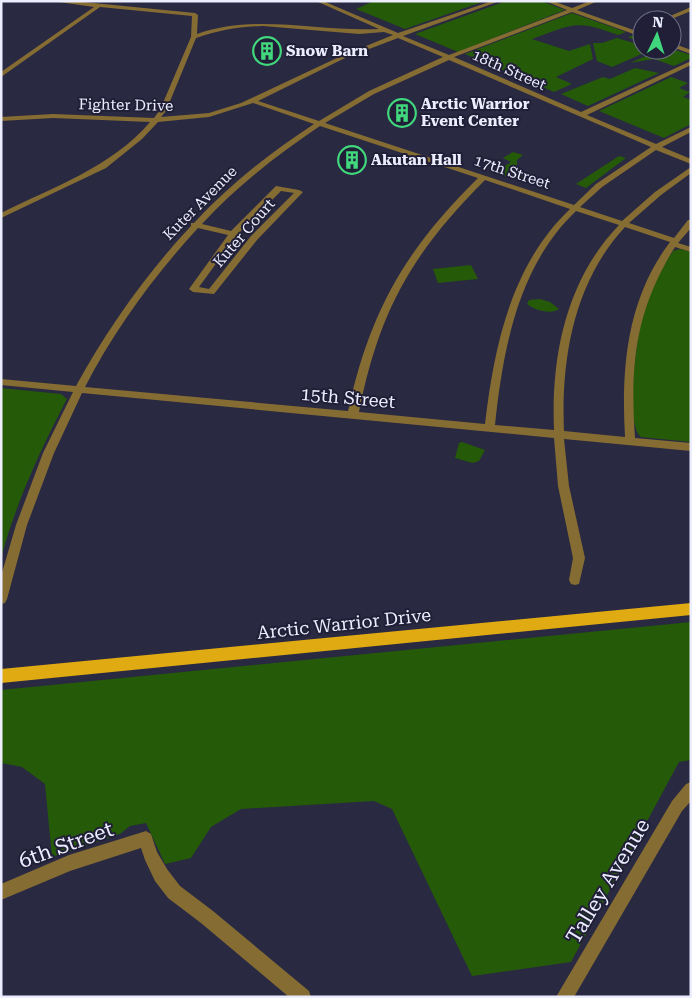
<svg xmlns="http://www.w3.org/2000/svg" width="692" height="998" viewBox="0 0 692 998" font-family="'Roboto Serif',serif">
	<rect width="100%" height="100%" fill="#292942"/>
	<path fill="#255a08" d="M374,1H485L405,29L356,9Z
		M506,1H541L565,10L458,52L415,34Z
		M572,13L626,32L618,35C576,19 573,24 532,39L569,51L590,44L593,59L556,77L572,84L554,92L465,54Z
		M635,35L642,37V50H651L612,67L597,61L593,43H602L617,38L634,43L637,41L628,37Z
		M672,49L691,55V58L674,66L654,59L630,63L659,50Z
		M635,68L659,73L588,106L561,94L603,77L610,79Z
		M671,77L688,83L679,88L690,92L683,97L691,100V124L664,138L599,111Z
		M513,152L523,155L517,160V165L512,168L514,173H530L538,178L530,183L501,175L499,170L511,162L503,158Z
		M619,156L626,158L586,188L576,184Z
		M680,249L691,252V442L641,437C624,424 637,332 644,312C650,293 658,275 668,259L673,251Z
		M471,265L478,279L438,283L433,269Z
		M540,299L550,302L559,309C551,315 534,310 527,304L529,300Z
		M1,388L61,394L67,399C40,450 16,503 1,558Z
		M462,442L485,450L479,461L473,463L455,458L459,443Z
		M691,622V760L679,762L571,962L472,976L392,809L374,801L241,809L211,827L191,858L165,864L146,823L130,826L120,834L52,857L45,784L22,767L1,763V690Z"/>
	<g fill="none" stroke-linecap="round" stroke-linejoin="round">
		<path fill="#856c33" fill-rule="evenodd" d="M52,1H73L195,13L198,15L197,34C257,13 318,32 379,29L316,1H323L398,33L492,1H500L403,36L449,55L567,10L545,1H553L572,8L590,1H598L577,10L642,33V37L572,12L454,57L581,112L691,61V65L587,115L656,144L691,127V132L662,147L691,159V164L656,150L602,187L580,207L622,221L655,192L691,167V173L661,195L629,223L674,238L688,220H691V228L678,243L691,247V252L675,247C635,311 630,365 635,438L691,443V451L564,439L569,486L585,558L579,584L575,585L571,584L569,580L573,558L558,486L554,438L82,393L54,453L27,525L7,599L5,603L1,604V576L16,525L43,453L73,392L1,385V379L76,386C108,328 146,274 191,226V223H194C230,184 270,153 314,124L253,103L209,117L158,122L142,139L106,168L1,218V213C53,187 112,167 150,122L53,118L1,121V117L53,114L154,118L160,110L191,37L192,16L100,7L1,77V72L94,7ZM263,26L359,34L384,32L393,35L339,57L241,103L209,113L161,117L166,111L196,38C219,30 239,27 263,26ZM398,38L443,57L369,91L319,121L258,101L343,59ZM449,60L651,147L596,184L574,205L325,123L374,94ZM320,126L478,178C405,250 370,311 348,411L85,387C115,329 154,276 198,228L228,235L189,289L193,292L214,294L257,240L303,192L299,190L276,186L231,231L202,224C237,186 277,155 320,126ZM485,180L570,209C511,265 494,347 485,424L359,412C379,311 412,253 485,180ZM281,191L294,193L251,236L209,289L199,287L236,236ZM576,211L619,225C566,280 551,356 554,430L495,425C503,349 518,266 576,211ZM625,227L670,242C627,299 621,367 625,437L564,431C561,358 574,282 625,227Z
			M691,7V11L669,20H661Z
			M672,43L691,50V54L672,47Z
			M691,782V801L682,811L574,997H556L672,801L686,784Z
			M146,831L151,834L157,852L167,869L180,886L213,911L309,991L311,997H289L201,923L168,898L155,881L145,860L141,848L70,871L1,900V884L69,855Z"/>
		<path fill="#e0aa12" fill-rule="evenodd" d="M691,603V615L1,683V669Z"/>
	</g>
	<defs>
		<symbol id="building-ring" viewBox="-11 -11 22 22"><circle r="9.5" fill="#201f37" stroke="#41d77c" stroke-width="1.5"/><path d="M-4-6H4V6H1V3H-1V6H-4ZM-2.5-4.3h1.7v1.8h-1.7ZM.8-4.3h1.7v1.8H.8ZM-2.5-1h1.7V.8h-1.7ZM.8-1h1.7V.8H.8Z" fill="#41d77c"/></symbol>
	</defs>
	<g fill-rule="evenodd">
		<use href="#building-ring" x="251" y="35" width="32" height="32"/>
		<use href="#building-ring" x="386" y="97" width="32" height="32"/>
		<use href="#building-ring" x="336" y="144" width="32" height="32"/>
	</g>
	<g text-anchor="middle" stroke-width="4" stroke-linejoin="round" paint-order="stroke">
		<g font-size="15" font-weight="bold" fill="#ecedfe" stroke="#201f37" text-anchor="start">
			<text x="286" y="56">Snow Barn</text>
			<text x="421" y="109">Arctic Warrior<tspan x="421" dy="17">Event Center</tspan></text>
			<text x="371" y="165">Akutan Hall</text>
		</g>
		<g font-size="15" fill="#ecedfe" stroke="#201f37">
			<text transform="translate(509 70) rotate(24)" y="5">18th Street</text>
			<text transform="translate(126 105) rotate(1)" y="5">Fighter Drive</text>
			<text transform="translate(512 172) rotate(18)" y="5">17th Street</text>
			<text transform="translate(200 203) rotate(-45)" y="5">Kuter Avenue</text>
			<text transform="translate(244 233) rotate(-49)" y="5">Kuter Court</text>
		</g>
		<g font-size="18" fill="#ecedfe" stroke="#201f37">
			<text transform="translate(348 398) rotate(5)" y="6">15th Street</text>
			<text transform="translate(344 624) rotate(-6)" y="6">Arctic Warrior Drive</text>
		</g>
		<g font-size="21" fill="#ecedfe" stroke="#201f37">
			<text transform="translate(66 845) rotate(-20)" y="7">6th Street</text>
			<text transform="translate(608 881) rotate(-59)" y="7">Talley Avenue</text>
		</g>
	</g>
	<rect width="692" height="998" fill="none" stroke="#ecedfe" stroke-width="5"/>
	<g transform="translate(657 35) rotate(4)"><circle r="24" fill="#201f37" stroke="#727187"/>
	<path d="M0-4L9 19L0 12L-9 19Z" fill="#41d77c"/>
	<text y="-8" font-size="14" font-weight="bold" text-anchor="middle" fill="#ecedfe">N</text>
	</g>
</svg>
